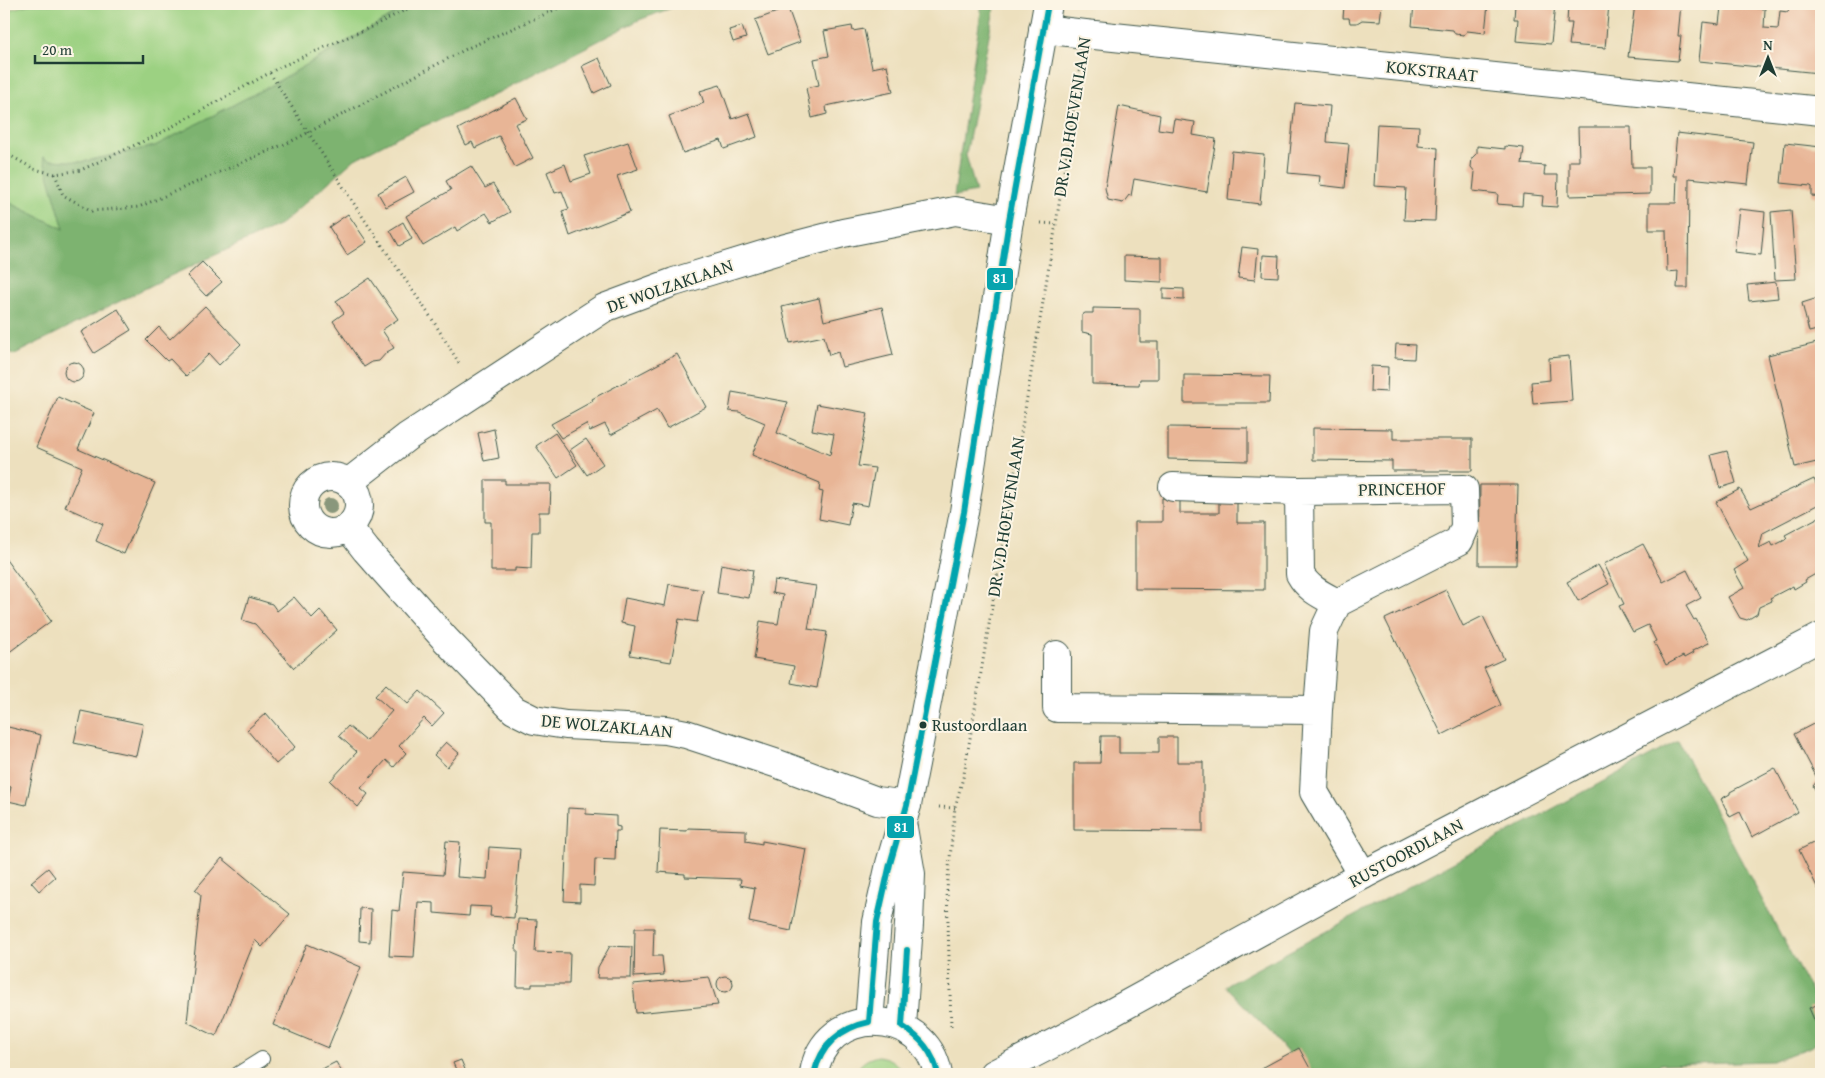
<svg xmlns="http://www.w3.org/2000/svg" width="1825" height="1078" viewBox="0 0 1825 1078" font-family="'Gentium Book Plus',serif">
	<rect width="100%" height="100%" fill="#fcf5e5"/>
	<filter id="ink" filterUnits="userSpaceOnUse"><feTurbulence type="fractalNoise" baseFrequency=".02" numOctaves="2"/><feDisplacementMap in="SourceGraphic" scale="10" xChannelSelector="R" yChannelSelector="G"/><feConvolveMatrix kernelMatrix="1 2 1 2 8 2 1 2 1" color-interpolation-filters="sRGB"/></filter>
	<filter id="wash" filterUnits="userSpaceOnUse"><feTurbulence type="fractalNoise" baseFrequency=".0096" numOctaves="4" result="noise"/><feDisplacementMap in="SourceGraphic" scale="20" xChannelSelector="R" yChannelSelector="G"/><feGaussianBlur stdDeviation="1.12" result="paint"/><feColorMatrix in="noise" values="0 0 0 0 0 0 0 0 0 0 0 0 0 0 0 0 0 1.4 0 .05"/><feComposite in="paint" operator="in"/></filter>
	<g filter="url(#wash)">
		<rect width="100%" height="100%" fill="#ede0be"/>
		<path fill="#9cd182" stroke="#5e875b" d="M30,4H412L277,82L155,146L82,162L50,160L44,158L64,229L4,200V11Z
			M878,1056C891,1058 897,1063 903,1074H855C860,1063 866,1059 878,1056Z"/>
		<path fill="#7db370" stroke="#4e7852" d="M412,4H682L639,20L468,108L399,136L355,159L280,225L166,278L13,355L4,343V200L64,229L43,157L50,160L82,162L155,146L277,82Z
			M982,4H995L966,155L976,192L954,196Z
			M1678,741L1821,1011V1041L1808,1048L1772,1061L1661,1064L1647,1074H1305L1273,1035L1225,986Z"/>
		<g id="blocks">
			<path fill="#e8b596" d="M1331,4H1382L1380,21L1362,20L1357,23H1350L1349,18H1343L1344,6L1331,5Z
				M1414,4H1488L1485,33L1467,31L1464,35L1455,34L1453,30L1412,26Z
				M1515,4H1555L1551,44L1516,41L1518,19H1514Z
				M1568,4H1609L1605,48L1569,45L1572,23H1567Z
				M1635,4H1681L1678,36H1681L1678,61L1628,57Z
				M1712,4H1750L1749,8L1765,9L1764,28L1778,29L1780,11L1788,12L1789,6H1796V4H1821V46L1819,73L1699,61L1703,22L1719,24L1721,7L1712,6Z
				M788,8L800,42L768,54L755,20Z
				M742,26L746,38L733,42L729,30Z
				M852,26L853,31L864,29L872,68L887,65L893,92L826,106L827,114L812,118L806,88L819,85L814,59L829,56L824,31Z
				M599,58L611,85L594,93L582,66Z
				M720,85L732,119L749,113L757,137L724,149L721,140L683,153L669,116L704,103L700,91Z
				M516,98L527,119L515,124L533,158L515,167L499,136L475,148L472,142L466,145L458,129Z
				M1295,103L1330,106L1327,142L1349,144L1345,188L1319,185L1320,176L1288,173Z
				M1119,106L1160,115L1158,129L1172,131L1174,119L1195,122L1193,135L1216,139L1207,192L1134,179L1131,196L1129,195L1123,203L1108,200L1105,188Z
				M1377,124L1419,126L1418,146L1438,148L1435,221L1404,220L1406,188L1374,186Z
				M1578,127H1631L1632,167H1650V194L1569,196V161H1579Z
				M1677,133L1753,142L1748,184L1689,178L1688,288H1677L1678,271L1667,272L1666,230H1649V203H1676L1677,176H1673Z
				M628,142L638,169L617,176L630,212L570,236L562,211L569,209L562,191L555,193L547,172L565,164L571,181L591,174L584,156Z
				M1785,143L1821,147V197L1812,196V187L1811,186L1781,183Z
				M1477,146L1505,149V146L1524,148L1522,164L1545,166L1544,175H1558L1557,207L1542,206L1543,196L1523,194L1522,206L1497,204L1498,194L1473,191L1475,172L1471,167L1472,158L1477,153Z
				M1232,151L1264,154L1260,204L1228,200Z
				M471,166L485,188L493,184L510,212L492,222L486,213L457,231L455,227L423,246L406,216L451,190L446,181Z
				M406,177L414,192L386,207L378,193Z
				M1739,209L1765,212L1761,255L1734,252Z
				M1791,210L1796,279L1775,280L1771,212Z
				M348,214L367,242L347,255L329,227Z
				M403,222L412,239L399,246L390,230Z
				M1242,247L1258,249L1255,280L1238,278Z
				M1263,255L1279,256L1278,277L1262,276Z
				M1124,256L1162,257V282L1124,280Z
				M202,262L222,282L206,296L187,276Z
				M370,278L398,319L382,330L394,348L387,352L379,361L372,362L364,367L333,321L344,313L336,301Z
				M1776,282L1778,298L1749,301L1747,285Z
				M1163,288L1184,289V300L1163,299Z
				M819,298L824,321L882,307L893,355L842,367L838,352L829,355L824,336L790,343L782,307Z
				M1818,298L1821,312V329L1809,332L1802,303Z
				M205,306L241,344L219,365L209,354L186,376L170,359L167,361L146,340L159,327L170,339Z
				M1093,308L1140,309V342H1158V379H1140L1139,385L1092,384V334L1082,332V315L1085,313H1093Z
				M118,309L131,330L94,353L81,332Z
				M1821,342V461L1795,467L1768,355Z
				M1396,344L1415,345L1414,359L1395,358Z
				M677,354L706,407L667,428L657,410L611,435L605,424L590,431L586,424L561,438L551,424L593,401L592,399Z
				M1569,356L1572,401L1533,404L1531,382L1550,380L1549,358Z
				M64 372a10 10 0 1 1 20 0a10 10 0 1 1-20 0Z
				M1371,366L1388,367L1387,392L1370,391Z
				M1184,375L1270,376L1269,403H1184Z
				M732,392L788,402L777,433L830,455L834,434L812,430L817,404L868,413L858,466L875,468L868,506L852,503L848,525L819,519L823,492L819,491L820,483L752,455L765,423L739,412L729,411Z
				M58,397L94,413L78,449L155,483L124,554L96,541L103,524L65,507L82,467L36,447Z
				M1168,427L1248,428V461L1168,459Z
				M1313,428L1393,429V439H1472V471H1392V461L1313,460Z
				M494,429L499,458L484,461L478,433Z
				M555,433L577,465L558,478L536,446Z
				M586,439L603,464L587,475L570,450Z
				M1727,451L1736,483L1720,488L1711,455Z
				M1814,479L1821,496V503L1763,533L1759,548L1771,542L1773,546L1785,540L1787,538L1785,535L1821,516V571L1805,580L1806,582L1794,589L1793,586L1770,598L1772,601L1759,607L1757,614L1747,620L1740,618L1728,597L1744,588L1734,570L1748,561L1716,502L1740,489L1751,508Z
				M485,480H505V484H551L550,512H539V532H532L531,569L515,568V571H491V522H485Z
				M1480,485H1518L1516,565H1479Z
				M1162,498H1180V513H1219V498H1237V523H1264V590L1135,589V522H1162Z
				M1643,544L1663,582L1687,570L1701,598L1686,606L1694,620L1696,619L1709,643L1692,651L1693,653L1684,658L1683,656L1666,665L1654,642L1656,641L1648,625L1633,632L1619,606L1624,604L1604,564Z
				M4,557L51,621L4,656Z
				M721,564L753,570L749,598L717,593Z
				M1598,565L1609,584L1578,601L1567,582Z
				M774,580L816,586L808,629L827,632L817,688L791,683L794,666L754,659L760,621L778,624L783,595L772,593Z
				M669,584L703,590L697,622L679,619L671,662L630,655L635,626L621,623L625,598L665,606Z
				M1446,590L1463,626L1483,616L1504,659L1484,668L1501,705L1442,735L1385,619Z
				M249,597L272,604L277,611L294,597L312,618L320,610L337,630L294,668L255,624L242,620Z
				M386,684L408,704L420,691L444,713L432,726L424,718L399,746L406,753L394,767L386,760L361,788L368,794L358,807L330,781L357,752L339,736L348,726L366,741L392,711L375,696Z
				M81,711L143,724L136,756L74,743Z
				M266,713L295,747L276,764L247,730Z
				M1821,720V796H1819L1813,786L1818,780L1794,734Z
				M4,726L41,735L26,805L8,801L11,787L4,785Z
				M1101,736H1119V753H1159V737H1177V762H1203V831L1074,830V763H1100Z
				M446,742L459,753L447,767L434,755Z
				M1775,768L1798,812L1752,837L1740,812L1730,817L1721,799L1730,794V792Z
				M568,808L586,809V814L616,816V826L620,827V831H616L615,860L595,859L594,886L580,885V902L564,901Z
				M688,828L746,830V841L762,844V841L806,849L791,931L749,922L755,888L740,885L741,879L685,877V874L658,872L660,830L687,831Z
				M1821,839V895L1799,850Z
				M446,841L460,842L457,877L487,879L489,847L520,849L514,918L490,916L491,907L470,906L469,916L434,913V903L418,902L414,957L389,956L392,910L399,911L403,872L443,875Z
				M222,858L290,914L262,947L255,940L216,1036L187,1022L201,895L195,890Z
				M48,868L55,877L39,891L31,882Z
				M360,908L371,909L370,942L359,941Z
				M518,919L537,920L535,952L570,953L569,984H532V987H517L518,951H516Z
				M635,928H654L653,956H662L664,975L634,977Z
				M307,944L361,967L328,1048L273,1025Z
				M610,946L632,947L631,978H597L598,967Z
				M717 984a8 8 0 1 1 16 0a8 8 0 1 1-16 0Z
				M709,977L718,1005L636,1013L633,984Z
				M1819,1004L1821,1008V1021L1816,1024L1809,1008Z
				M1299,1048L1313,1074H1266L1262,1068Z
				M461,1060L466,1072L458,1074L453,1063Z
				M336,1062L343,1074H312Z"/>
		</g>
	</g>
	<g filter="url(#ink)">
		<use href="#blocks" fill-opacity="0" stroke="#3e5549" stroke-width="1"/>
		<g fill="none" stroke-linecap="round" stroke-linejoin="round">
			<defs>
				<path id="service" d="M238,1074L262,1059"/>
				<path id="minor" d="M1043,29L1085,34L1821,111
					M303 505a28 28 0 1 1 56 0a28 28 0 1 1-56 0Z
					M348,483L407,437L604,308L674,282L782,249L843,233L955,211L1009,220
					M1173,487L1299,491L1300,574C1308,589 1322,595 1337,603L1324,631L1318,710L1314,792L1363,875
					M1299,491L1464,489L1465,527L1459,541L1337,603
					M348,527L366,550L446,640L514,710L534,720L566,725L666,730L686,734L778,764L877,801L907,805
					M1057,655V708L1318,710"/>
				<path id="tertiary" d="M869,1022L877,922L890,864L907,805L964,512L1009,220L1048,4
					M902,1026L909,924L911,874L903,828
					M814,1074C823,1004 925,1005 938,1074
					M994,1074L1102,1018L1363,875L1821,637"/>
			</defs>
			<use href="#service" stroke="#3e5549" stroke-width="16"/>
			<use href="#minor" stroke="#3e5549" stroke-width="30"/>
			<use href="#tertiary" stroke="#3e5549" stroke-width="30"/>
			<path stroke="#3e5549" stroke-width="3" stroke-dasharray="1 4" stroke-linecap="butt" d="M270,73L360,213L432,319L459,363
				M4,152L34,169L55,174L81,170L157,135L282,66L373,26L417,4
				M55,174L63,195L92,211L139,207L294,140L468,48L568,4
				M1041,223L1056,224
				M939,807L955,808
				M951,1026L947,889L955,807L964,774L1056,224L1080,66"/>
			<use href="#service" stroke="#fff" stroke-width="14"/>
			<use href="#minor" stroke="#fff" stroke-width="28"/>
			<use href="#tertiary" stroke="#fff" stroke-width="28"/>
			<defs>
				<path id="bus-1" d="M907,950L902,1026C921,1038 933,1052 938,1074
					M814,1074C821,1045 840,1028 869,1022L877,922L890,864L907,805L964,512L1009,220L1048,4"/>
			</defs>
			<use href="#bus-1" stroke="#fcf5e5" stroke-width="10"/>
			<use href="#bus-1" stroke="#06a4ae" stroke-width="6"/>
		</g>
		<circle fill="#89977b" cx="330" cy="506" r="8"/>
	</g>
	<circle fill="#1f3d34" stroke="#fcf5e5" stroke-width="2" cx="923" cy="725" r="4.5"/>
	<g text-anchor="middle" stroke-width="4" stroke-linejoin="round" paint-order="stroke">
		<g font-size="17" fill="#1f3d34" stroke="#fcf5e5" text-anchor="start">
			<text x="932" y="731">Rustoordlaan</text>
		</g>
		<g font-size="18" fill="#1f3d34" stroke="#fcf5e5">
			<text transform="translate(1432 71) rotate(6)" y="6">KOKSTRAAT</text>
			<text transform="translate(1072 117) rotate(-81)" y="6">DR.V.D.HOEVENLAAN</text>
			<text transform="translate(670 286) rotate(-19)" y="6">DE WOLZAKLAAN</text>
			<text transform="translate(1402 489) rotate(-1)" y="6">PRINCEHOF</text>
			<text transform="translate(1006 517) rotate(-81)" y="6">DR.V.D.HOEVENLAAN</text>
			<text transform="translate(607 726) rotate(5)" y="6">DE WOLZAKLAAN</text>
			<text transform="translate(1406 853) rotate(-28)" y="6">RUSTOORDLAAN</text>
		</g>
	</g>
	<g stroke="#fcf5e5" stroke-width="2">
		<rect x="986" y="267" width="28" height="24" rx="5" fill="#06a4ae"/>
		<rect x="886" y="815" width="29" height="24" rx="5" fill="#06a4ae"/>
	</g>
	<g font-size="14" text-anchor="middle" font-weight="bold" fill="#fff">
		<text x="1000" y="283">81</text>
		<text x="901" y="832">81</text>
	</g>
	<rect width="1825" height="1078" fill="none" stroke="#fcf5e5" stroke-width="20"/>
	<g transform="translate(1768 58)" stroke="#fcf5e5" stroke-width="4" paint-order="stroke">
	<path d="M0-4L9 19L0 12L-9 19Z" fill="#1f3d34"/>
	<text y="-8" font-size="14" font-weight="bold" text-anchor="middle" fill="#1f3d34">N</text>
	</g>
	<path d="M35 55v8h108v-8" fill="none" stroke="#1f3d34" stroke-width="2.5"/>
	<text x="42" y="55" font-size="15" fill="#1f3d34" stroke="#fcf5e5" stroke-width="4" paint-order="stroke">20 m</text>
</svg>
